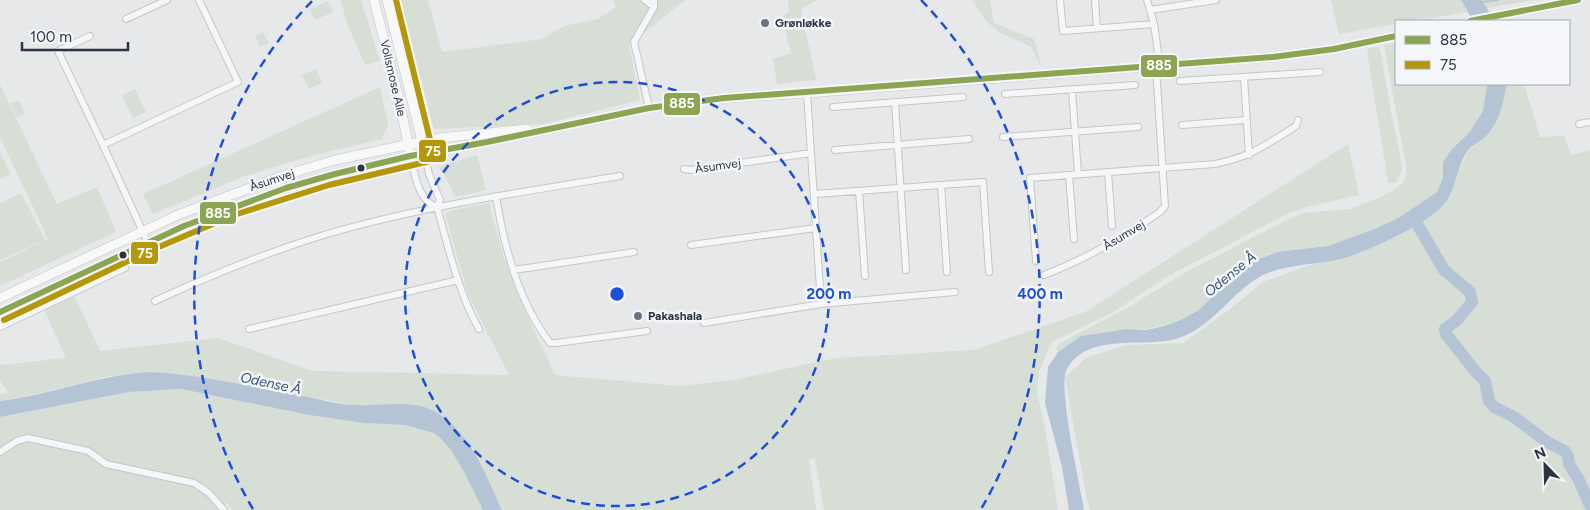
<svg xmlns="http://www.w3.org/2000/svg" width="1590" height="510" viewBox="0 0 1590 510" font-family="Figtree,sans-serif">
	<rect width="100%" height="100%" fill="#e6e8ea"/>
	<path fill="#d6ded6" d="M341,0H361L380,61L365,65L346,21Z
		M400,0H428L442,52L542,39L564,26L598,19L616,7L614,0H685L629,45L640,100L544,124L434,129Z
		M788,0H817L801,9L816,80L777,84L773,59L791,53L782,17L789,11Z
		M972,0H990L994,23L1034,39L1042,69L1031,47L999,32L986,21Z
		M1331,0H1461L1467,12L1412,21H1396V24L1339,34Z
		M1482,0H1535L1487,8Z
		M328,1L333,12L315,20L310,9Z
		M263,32L269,43L260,47L255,36Z
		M1396,43V84H1487L1483,111L1469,133L1452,149L1443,162V178L1437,192L1400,217L1377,228L1328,246L1285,251L1270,254L1259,259L1237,272L1199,310L1183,319L1149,329H1127L1081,336L1058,352L1056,348L1060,343L1129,307L1188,271L1283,222L1303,213L1350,209L1383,196L1396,188L1404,181L1407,171L1384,45Z
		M1378,47L1380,49L1390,107L1402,166V171L1396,183H1388L1367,51L1370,48Z
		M316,69L322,83L309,89L302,75Z
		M1507,84H1524L1540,137L1564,136L1571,155L1590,150V510H1090L1087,501L1065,377L1087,357L1127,345L1183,343L1230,309L1263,282L1310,265L1353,255L1398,235L1446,201L1468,151L1492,130L1497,119Z
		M0,85L57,204L97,187L116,232L0,286V262L48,239L0,137Z
		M380,87L388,125L382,139L314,155L242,177L153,214L143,194Z
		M135,89L146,112L133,118L122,95Z
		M19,100L25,114L17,118L10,104Z
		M1348,144L1359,195L1307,207L1285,215L1170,275L1108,315L1052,342L1039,371L1037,393L1045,429L1058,510H824L815,458L809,460L816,510H502L473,449L462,434L368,406L354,405L207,378L152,372L109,376L36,394L0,401V394L9,393L0,380V365L66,358L41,303L71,289L100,351L218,338L313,371L509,375L468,294L445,213L454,210L489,203L504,258L520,300L555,375L679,386L733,380L836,358L973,350L1085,312Z
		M0,152L11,174L0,179Z
		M477,155L486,190L455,197L445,175L438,167Z
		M21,193L45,240L0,260V203Z
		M181,389L309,415L364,423L405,425L434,433L451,450L463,470L483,510H232L229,505L224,502L227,510H0V417L129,392Z"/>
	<path fill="#b4c4d5" d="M1461,0H1482L1495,21H1473Z
		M1487,84H1507C1503,101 1500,123 1486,136C1480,142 1471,145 1466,153C1457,168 1456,187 1446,202C1430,223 1367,252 1341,259C1315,265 1287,264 1263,275C1232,291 1214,326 1179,338C1145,349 1088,331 1067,369C1057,387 1080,484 1084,510H1069L1062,467L1045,403L1048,367L1058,352L1081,336L1127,329L1147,330L1164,326L1183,319L1199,310L1237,272L1259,259L1277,252L1328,246L1377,228L1400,217L1437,192L1443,178V162L1452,149L1469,133L1483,111Z
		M152,372C201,375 249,386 297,395C317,398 337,405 357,405C386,407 416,397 442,416C473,438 486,476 502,510H483L463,470L451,450L442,440L434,433L405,425L364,423L309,415L181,389L129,392L0,417V401C51,395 100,374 152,372Z"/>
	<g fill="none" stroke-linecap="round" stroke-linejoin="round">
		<path stroke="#b4c4d5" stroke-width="2" d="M1483,2L1498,0"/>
		<path stroke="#b4c4d5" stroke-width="12" d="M1413,217L1444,270L1470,292L1472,302L1457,320L1445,329L1446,334L1476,372L1485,381L1489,401L1494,407L1514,417L1547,442L1565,451L1568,456L1569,464L1578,478L1590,505"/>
		<defs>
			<path id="street" d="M645,0L654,7
				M1060,0L1063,31L1154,24
				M1095,0L1097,28
				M1147,0L1154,24L1160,67
				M1150,10L1216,0
				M126,19L167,0
				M90,36L58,51L103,145
				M1244,77L1249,155
				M1180,81L1320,72
				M1072,90L1078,174
				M807,93L821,304
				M1005,94L1135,85
				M895,103L906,270
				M833,107L963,97
				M649,108L634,42L654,7V0
				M1579,124L1590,122
				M1182,125L1246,120
				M1003,137L1138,127
				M835,150L969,139
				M425,154L429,174L440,200L437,207C449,249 458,292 479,329
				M410,156C415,174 418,201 437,207
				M684,169L690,170L811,153
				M1108,172L1112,226
				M1069,175L1074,239
				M941,185L947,272
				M859,191L865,276
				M814,194L983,182L989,272
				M496,196C504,246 518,301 550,343H556L647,331
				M148,243L103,145L238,82L199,0
				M691,245L816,228
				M1036,261L1030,178L1215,164C1250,157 1266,145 1296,126L1298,120
				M514,270L634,252
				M1044,275C1086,259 1124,237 1160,212L1165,206L1156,67
				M155,301C211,275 268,252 327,234C423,206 522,192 620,176
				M704,323L821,304L955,292
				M0,327L125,268
				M249,329L458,280
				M0,452L17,441L28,438L88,451L106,464L194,483L209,493L224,510"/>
			<path id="secondary" d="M374,0L400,103L409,149
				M387,0L423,146
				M1470,21L1578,0
				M0,298L180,214L282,176L335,160L439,138L527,129
				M0,312L184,226L286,188L335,174L410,156L487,142L649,108L724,98L807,93L1273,57L1334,49L1396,36"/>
		</defs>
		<use href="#street" stroke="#c4c6c8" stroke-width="8"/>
		<use href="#secondary" stroke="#c4c6c8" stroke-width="10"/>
		<use href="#street" stroke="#f5f6f7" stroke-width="6"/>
		<use href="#secondary" stroke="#f8f8f8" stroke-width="9"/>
		<defs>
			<path id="bus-1" d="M1470,21L1578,0
				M0,312L184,226L286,188L335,174L410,156L487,142L649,108L724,98L1273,57L1334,49L1396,36"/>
			<path id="bus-2" d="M4,320L147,252L234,215L329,185L430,161L433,157V152L396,0"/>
		</defs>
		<use href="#bus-1" stroke="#f4f6f9" stroke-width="10"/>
		<use href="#bus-2" stroke="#f4f6f9" stroke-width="10"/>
		<use href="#bus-1" stroke="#8ca552" stroke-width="6"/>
		<use href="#bus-2" stroke="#b4980a" stroke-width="6"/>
	</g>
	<g fill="none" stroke="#1d4ed8" stroke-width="2.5" stroke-dasharray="9 6">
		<circle cx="617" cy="294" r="212"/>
		<path d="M253 509A423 423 0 0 1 313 0M921 0A423 423 0 0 1 981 509"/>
	</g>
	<g fill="#6c737f" stroke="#f4f6f9" stroke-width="2">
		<circle cx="765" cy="23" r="5"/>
		<circle cx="638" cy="316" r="5"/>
	</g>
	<g fill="#2b3445" stroke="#f4f6f9" stroke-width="2">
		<circle cx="361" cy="168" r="4.5"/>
		<circle cx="123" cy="255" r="4.5"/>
	</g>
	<g text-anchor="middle" stroke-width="5" stroke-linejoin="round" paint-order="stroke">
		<g font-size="12" font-weight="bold" fill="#2b3445" stroke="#f4f6f9" text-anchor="start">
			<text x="775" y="27">Grønløkke</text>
			<text x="648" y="320">Pakashala</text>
		</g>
		<g font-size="12" fill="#2b3445" stroke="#f4f6f9">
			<text transform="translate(393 78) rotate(77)" y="4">Vollsmose Alle</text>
			<text transform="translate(718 166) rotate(-8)" y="4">Åsumvej</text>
			<text transform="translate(272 180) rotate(-18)" y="4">Åsumvej</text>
			<text transform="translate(1124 235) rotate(-31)" y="4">Åsumvej</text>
		</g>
		<g font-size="14" font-style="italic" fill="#34527a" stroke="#f4f6f9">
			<text transform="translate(1230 274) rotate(-39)" y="5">Odense Å</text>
			<text transform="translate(271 383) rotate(12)" y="5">Odense Å</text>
		</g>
	</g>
	<circle cx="617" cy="294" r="8" fill="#1d4ed8" stroke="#f4f6f9" stroke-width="2.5"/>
	<g font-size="15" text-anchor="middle" font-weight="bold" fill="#1d4ed8" stroke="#f4f6f9" stroke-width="5" stroke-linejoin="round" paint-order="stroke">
		<text x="829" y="299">200 m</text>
		<text x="1040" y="299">400 m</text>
	</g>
	<g stroke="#f4f6f9" stroke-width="2">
		<rect x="1140" y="54" width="38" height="24" rx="5" fill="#8ca552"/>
		<rect x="663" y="92" width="38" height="24" rx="5" fill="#8ca552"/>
		<rect x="418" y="139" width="29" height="24" rx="5" fill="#b4980a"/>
		<rect x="199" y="201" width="38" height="24" rx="5" fill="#8ca552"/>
		<rect x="130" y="241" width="29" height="24" rx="5" fill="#b4980a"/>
	</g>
	<g font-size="14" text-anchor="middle" font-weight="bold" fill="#fff">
		<text x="1159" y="70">885</text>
		<text x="682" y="108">885</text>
		<text x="433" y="156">75</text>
		<text x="218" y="218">885</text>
		<text x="145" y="258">75</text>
	</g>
	<rect x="1395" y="20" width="175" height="65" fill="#f4f6f9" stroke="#a4a8b1"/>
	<rect x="1405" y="36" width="25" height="8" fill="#8ca552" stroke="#a4a8b1"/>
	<text x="1440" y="45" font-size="15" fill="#2b3445">885</text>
	<rect x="1405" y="61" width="25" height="8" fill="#b4980a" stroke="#a4a8b1"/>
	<text x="1440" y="70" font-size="15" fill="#2b3445">75</text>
	<g transform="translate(1545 465) rotate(337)" stroke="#f4f6f9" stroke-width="4" paint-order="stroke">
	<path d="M0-4L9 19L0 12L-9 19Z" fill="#2b3445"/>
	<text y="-8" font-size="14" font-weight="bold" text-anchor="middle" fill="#2b3445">N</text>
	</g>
	<path d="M22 42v8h106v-8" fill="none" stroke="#2b3445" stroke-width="2.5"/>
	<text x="30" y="42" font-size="15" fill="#2b3445" stroke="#f4f6f9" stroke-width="4" paint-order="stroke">100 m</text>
</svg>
